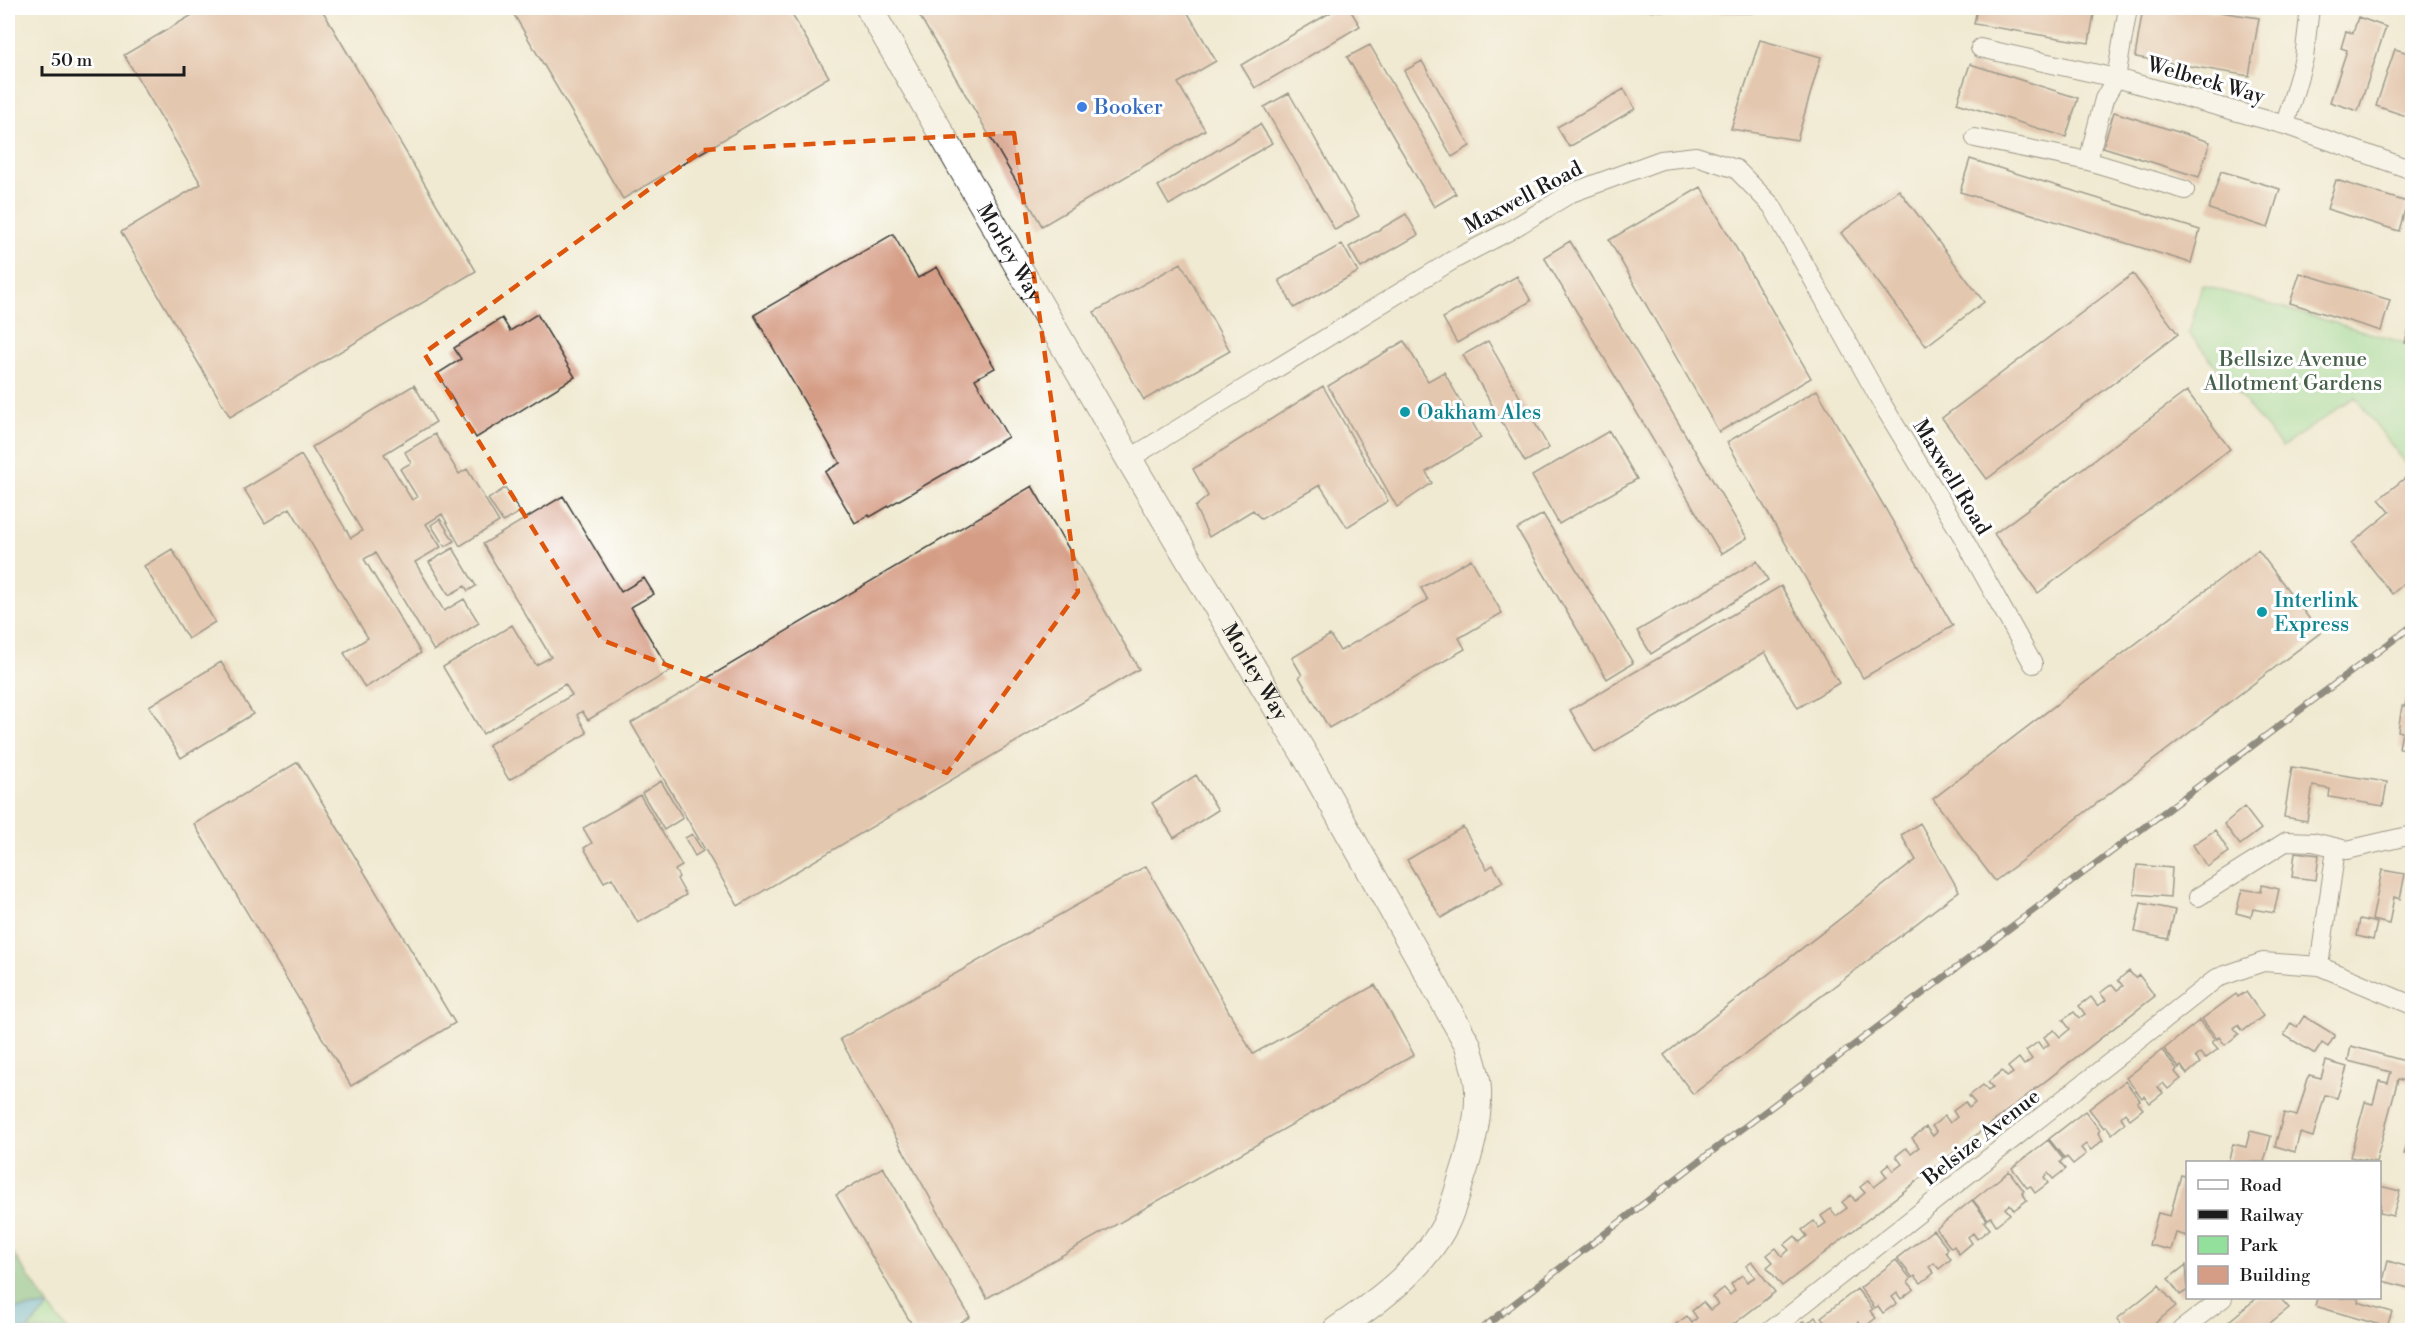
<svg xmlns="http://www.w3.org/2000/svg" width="2420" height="1338" viewBox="0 0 2420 1338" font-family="'Libre Bodoni',serif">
	<rect width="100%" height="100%" fill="#fff"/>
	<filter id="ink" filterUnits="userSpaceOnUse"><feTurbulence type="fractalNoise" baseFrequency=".0167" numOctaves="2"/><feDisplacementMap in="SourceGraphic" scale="12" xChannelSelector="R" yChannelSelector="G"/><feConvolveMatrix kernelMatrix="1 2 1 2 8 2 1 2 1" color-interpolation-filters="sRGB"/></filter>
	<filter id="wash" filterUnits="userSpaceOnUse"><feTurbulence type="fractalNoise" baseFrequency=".008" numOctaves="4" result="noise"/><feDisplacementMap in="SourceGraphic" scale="24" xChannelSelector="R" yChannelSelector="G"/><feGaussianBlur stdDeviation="1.35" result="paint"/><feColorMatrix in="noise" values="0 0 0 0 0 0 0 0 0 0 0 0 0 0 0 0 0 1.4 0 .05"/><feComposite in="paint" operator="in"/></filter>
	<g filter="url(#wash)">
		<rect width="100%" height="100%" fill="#f0ead2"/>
		<path fill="#93df9c" stroke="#587e5c" stroke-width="1.5" d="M2202,285L2412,345V472L2355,397L2282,447L2189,333Z
			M49,1306L67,1330H27Z"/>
		<path fill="#76be84" stroke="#496d50" stroke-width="1.5" d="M8,1246L49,1306L18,1309L8,1302Z"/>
		<path fill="#62b9df" stroke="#3f6a7e" stroke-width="1.5" d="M8,1302L18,1309L49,1306L27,1330H8Z"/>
		<g id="blocks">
			<path fill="#d59d85" d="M204,8H321L476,271L230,417L121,232L201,184L124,55Z
				M510,8H788L829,77L623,199Z
				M915,8H1185L1216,61L1178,83L1205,130L1042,226Z
				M1338,8H1349L1360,26L1255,88L1241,65Z
				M1605,8H1664V11L1605,9Z
				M1690,8H1752V13L1690,12Z
				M1977,8H2095L2089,43L1974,24Z
				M2143,8H2193L2259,18L2249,76L2135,57Z
				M2358,17L2386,27L2358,111L2330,102L2347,50L2341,48L2346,31L2353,33Z
				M1760,40L1821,57L1797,140L1731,129Z
				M1370,45L1456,194L1434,207L1347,57Z
				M2395,49L2412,54V118L2376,106Z
				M1422,61L1470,146L1452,157L1404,71Z
				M1970,64L2078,98L2066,137L1957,103Z
				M1624,89L1635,109L1569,147L1557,127Z
				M1289,93L1359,216L1335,230L1264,107Z
				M2114,112L2210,142L2199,177L2103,147Z
				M1260,124L1272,143L1169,205L1158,186Z
				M1970,159L2200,230L2191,263L1960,192Z
				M2221,171L2280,189L2268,228L2209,209Z
				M2336,180L2407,202L2399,231L2327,209Z
				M1701,187L1811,378L1719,432L1609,240Z
				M1899,190L1984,302L1926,346L1841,233Z
				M1406,214L1418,235L1361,268L1349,247Z
				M893,234L918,278L937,267L995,368L975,379L1008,437L870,517L869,515L855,523L825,472L840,463L754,315Z
				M1570,241L1747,538L1721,554L1544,257Z
				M1342,244L1358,272L1294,308L1279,280Z
				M1181,263L1230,351L1144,400L1094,312Z
				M2300,273L2390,300L2381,331L2290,303Z
				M2133,274L2178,334L1987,479L1942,418Z
				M1517,276L1531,301L1457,343L1443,318Z
				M537,314L575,377L476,438L437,374L461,359L454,348L502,318L510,331Z
				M2412,317V344L2405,343Z
				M1404,341L1428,381L1444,372L1481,438L1426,472L1432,483L1397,507L1328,386Z
				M1488,341L1549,448L1525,462L1463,355Z
				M414,385L436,422L384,454L412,500L417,497L400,469L411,463L405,452L435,434L459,474L467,469L499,522L460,546L442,514L426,524L441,547L415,562L444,611L464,599L479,623L434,651L375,553L364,559L421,653L365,688L344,653L368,638L290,508L265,523L244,489L301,455L351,538L362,531L312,447Z
				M1323,386L1388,501L1347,527L1320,485L1261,519L1253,510L1209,537L1195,507L1208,496L1193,469Z
				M1817,390L1953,626L1863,678L1727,442Z
				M2187,391L2230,449L2038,593L1994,534Z
				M1609,431L1637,479L1559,524L1532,476Z
				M2410,474L2412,476V577L2392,594L2352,543L2390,512L2379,499Z
				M1032,486L1139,669L738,906L631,723Z
				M505,488L520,512L503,522L488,499Z
				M563,496L621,592L644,578L654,594L631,607L670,671L588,720L582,711L577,715L587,733L509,780L488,745L572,695L565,684L483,734L443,667L512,625L536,665L551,657L483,544Z
				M1543,514L1633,663L1607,679L1517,529Z
				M440,519L454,541L445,547L431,525Z
				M453,548L476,586L468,591L465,586L449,595L429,562Z
				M172,549L215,622L188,639L144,566Z
				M2258,550L2320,633L1995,881L1933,799Z
				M1471,559L1502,613L1459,638L1465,649L1329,728L1299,677L1302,675L1292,658L1330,635L1340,651L1428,600L1421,588Z
				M1757,561L1768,580L1651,654L1637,631Z
				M1781,586L1839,683L1798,708L1765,652L1595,753L1570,710Z
				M221,662L253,714L181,758L149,706Z
				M2408,689L2412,690V750L2399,748L2402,732L2398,731L2402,706H2405Z
				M298,762L455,1023L351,1086L194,824Z
				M2292,767L2387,782L2383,806L2329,797L2330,789L2313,786L2307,821L2284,817Z
				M1196,775L1218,810L1174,838L1152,803Z
				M661,781L683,818L664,830L642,793Z
				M640,795L682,866L675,870L679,877L677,879L686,895L638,923L612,878L604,882L584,848L592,843L583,828Z
				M2244,807L2261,829L2240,845L2224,824Z
				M1920,823L1959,891L1693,1094L1664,1055L1916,860L1901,835Z
				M1463,827L1487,869L1493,865L1503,882L1441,918L1407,860Z
				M2215,830L2229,852L2207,867L2193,845Z
				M692,834L703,851L695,856L685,838Z
				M2295,852L2319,855L2316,880L2292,877Z
				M2137,865L2172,868L2170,897L2134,894Z
				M1146,866L1253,1054L1375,985L1414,1055L987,1298L840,1039Z
				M2382,870L2405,874L2400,899L2394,897L2389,924L2372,920Z
				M2262,885L2279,889L2274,913L2253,909L2251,917L2236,913L2242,889L2261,892Z
				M2141,903L2175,910L2168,939L2135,932Z
				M2360,919L2377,923L2373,940L2357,936Z
				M2129,971L2135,978L2139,975L2155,996L1782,1286L1767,1267L1773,1262L1767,1255L1776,1248L1782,1256L1789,1250L1784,1245L1795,1236L1800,1242L1807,1236L1802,1230L1814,1221L1819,1228L1826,1223L1821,1216L1831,1209L1836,1216L1847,1208L1842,1202L1851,1195L1855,1201L1865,1193L1860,1187L1869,1180L1874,1187L1887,1177L1882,1170L1889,1164L1893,1171L1902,1164L1896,1156L1906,1148L1911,1153L1919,1147L1912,1138L1926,1127L1933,1136L1937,1132L1932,1126L1945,1116L1950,1123L1957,1117L1953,1111L1965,1102L1969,1108L1975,1103L1969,1096L1983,1085L1988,1091L1993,1088L1988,1082L2002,1071L2007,1077L2013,1073L2008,1067L2019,1058L2024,1065L2032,1059L2026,1051L2038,1042L2043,1049L2049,1044L2044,1037L2054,1030L2060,1037L2070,1029L2063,1020L2074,1012L2079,1018L2085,1014L2079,1006L2091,997L2098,1006L2106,1000L2100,993L2112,984L2117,990L2123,986L2118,980Z
				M2246,992L2263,1016L2243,1031L2238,1025L2234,1028L2239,1034L2225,1045L2219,1037L2217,1039L2202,1019L2236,994L2238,997Z
				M2304,1016L2335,1035L2328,1047L2322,1043L2315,1054L2284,1035L2291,1023L2297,1027Z
				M2200,1020L2215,1040L2212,1042L2218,1049L2205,1059L2200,1053L2195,1057L2200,1063L2187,1074L2181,1066L2179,1068L2164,1049Z
				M2351,1046L2412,1063V1083L2398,1079L2376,1162L2350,1157L2365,1102L2373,1104L2379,1081L2388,1083L2391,1072L2348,1061Z
				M2162,1050L2177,1069L2175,1072L2181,1079L2168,1089L2163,1083L2158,1087L2163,1093L2150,1103L2144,1096L2142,1098L2126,1078Z
				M2326,1061L2347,1067L2337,1098L2325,1095L2313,1137L2300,1133L2295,1152L2275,1146L2284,1113L2297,1116L2309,1075L2321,1078Z
				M2125,1081L2140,1100L2137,1102L2143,1109L2130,1119L2125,1113L2121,1117L2125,1123L2112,1134L2106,1126L2104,1128L2089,1109Z
				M2085,1111L2100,1130L2098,1133L2103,1140L2091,1150L2086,1144L2081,1148L2086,1154L2073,1164L2067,1157L2065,1159L2049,1139Z
				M2250,1131L2271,1136L2264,1162H2228L2233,1144L2246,1147Z
				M2409,1136L2412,1137V1156L2404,1154Z
				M2048,1140L2063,1159L2060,1162L2066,1169L2053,1179L2048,1173L2044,1177L2048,1183L2035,1193L2030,1186L2027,1188L2012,1168Z
				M883,1167L970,1317L947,1330H915L836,1195Z
				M2009,1171L2024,1191L2022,1193L2027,1200L2014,1210L2010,1204L2005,1208L2010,1214L1996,1225L1991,1217L1988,1219L1973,1200Z
				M2181,1175L2188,1177L2187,1236L2176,1233L2171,1250L2149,1245L2158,1213L2170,1216Z
				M2380,1186L2400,1191L2393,1216L2380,1213Z
				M1972,1200L1987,1220L1984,1222L1990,1229L1977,1239L1973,1233L1968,1237L1972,1243L1959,1254L1954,1246L1951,1248L1936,1229Z
				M1933,1230L1948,1249L1946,1252L1951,1259L1939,1269L1934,1263L1929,1267L1934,1273L1921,1283L1915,1276L1913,1278L1897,1258Z
				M1896,1260L1911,1279L1908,1282L1914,1289L1901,1299L1897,1293L1892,1297L1897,1303L1883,1313L1878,1306L1875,1308L1860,1288Z
				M2388,1261L2412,1268V1289L2383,1281Z
				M1752,1262L1775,1292L1726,1330H1681L1676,1324L1687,1316L1692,1323L1697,1318L1692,1311L1703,1302L1710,1310L1718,1304L1712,1297L1724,1288L1730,1295L1735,1290L1731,1284L1742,1275L1747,1282L1755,1277L1746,1266Z
				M2186,1265L2188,1290L2180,1295L2168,1279Z
				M2159,1285L2176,1306L2147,1330H2126L2117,1319Z
				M1857,1289L1873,1309L1870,1311L1876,1318L1863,1328L1858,1322L1853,1326L1857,1330H1832L1821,1317Z
				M2257,1298H2280L2289,1308L2261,1330H2237L2229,1321Z
				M2317,1298H2359L2358,1302L2392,1312L2387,1327L2315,1306Z
				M1815,1317L1825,1330H1793L1804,1321L1807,1324Z"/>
		</g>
	</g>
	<g filter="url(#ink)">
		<use href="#blocks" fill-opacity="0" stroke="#3c3b37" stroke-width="1.5"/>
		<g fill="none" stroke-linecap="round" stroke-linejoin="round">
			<defs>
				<path id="street" d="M1980,48L2116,78L2285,125L2412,170
					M2285,125L2304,58L2310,8
					M1975,138L2088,161L2185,190
					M2088,161L2104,99L2116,78L2128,8
					M1129,459L1453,260L1509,231L1571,193L1661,160L1696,156L1736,169L1772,206L1884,407L1961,534L2033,664
					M2198,897L2287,841L2313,842L2347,850L2412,835
					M2319,966L2336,849
					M1771,1330L2217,978L2263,962L2319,966L2412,1005
					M2181,1330L2223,1298"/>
				<g id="secondary">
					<path id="s1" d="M869,8L1129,459L1310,764L1468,1045C1471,1059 1478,1075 1478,1090C1479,1116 1472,1146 1464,1171C1458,1189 1453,1210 1444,1227C1421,1270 1376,1303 1336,1330"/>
				</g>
			</defs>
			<use href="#street" stroke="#3c3b37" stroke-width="20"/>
			<use href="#secondary" stroke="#3c3b37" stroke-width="28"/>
			<use href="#street" stroke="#fff" stroke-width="18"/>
			<use href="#secondary" stroke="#fff" stroke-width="26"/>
			<defs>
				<path id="rail" d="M1480,1330L1690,1168L2412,626"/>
			</defs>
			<use href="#rail" stroke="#1c1c1c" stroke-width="7"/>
			<use href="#rail" stroke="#fff" stroke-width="4.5" stroke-dasharray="14" stroke-linecap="butt"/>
		</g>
	</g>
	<path d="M0 0H2420V1338H0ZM1014,133L1078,592L947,773L602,640L424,353L703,150Z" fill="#f0ead2" fill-opacity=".55" fill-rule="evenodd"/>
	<path fill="none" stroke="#de560d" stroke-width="4.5" stroke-dasharray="12 8" stroke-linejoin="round" d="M1014,133L1078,592L947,773L602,640L424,353L703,150Z"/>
	<circle fill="#3f7fe0" stroke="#fff" stroke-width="2" cx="1082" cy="107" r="6"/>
	<g fill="#0f9aa8" stroke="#fff" stroke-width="2">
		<circle cx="1405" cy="412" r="6"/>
		<circle cx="2262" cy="612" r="6"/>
	</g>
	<g text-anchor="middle" stroke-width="6" stroke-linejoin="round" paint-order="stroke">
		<g font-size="21" fill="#1c1c1c" stroke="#fff">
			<text transform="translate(2206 80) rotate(16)" y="7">Welbeck Way</text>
			<text transform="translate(1523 197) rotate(-28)" y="7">Maxwell Road</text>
			<text dy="7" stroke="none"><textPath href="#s1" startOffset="282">Morley Way</textPath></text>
			<text transform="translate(1952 477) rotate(59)" y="7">Maxwell Road</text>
			<text dy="7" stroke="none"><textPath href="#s1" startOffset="768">Morley Way</textPath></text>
			<text transform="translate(1981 1137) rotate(-38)" y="7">Belsize Avenue</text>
		</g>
		<g font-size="21" fill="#366cbe" stroke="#fff" text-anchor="start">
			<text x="1094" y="114">Booker</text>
		</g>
		<g font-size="21" fill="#466049" stroke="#fff">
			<text x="2293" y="366">Bellsize Avenue<tspan x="2293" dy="24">Allotment Gardens</tspan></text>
		</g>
		<g font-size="21" fill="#0d838f" stroke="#fff" text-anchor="start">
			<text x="1417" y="419">Oakham Ales</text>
			<text x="2274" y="607">Interlink<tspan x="2274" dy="24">Express</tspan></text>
		</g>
	</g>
	<rect width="2420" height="1338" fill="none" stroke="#fff" stroke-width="30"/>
	<rect x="2186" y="1161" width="195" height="138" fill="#ffffff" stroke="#a4a4a4" stroke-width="1.5"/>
	<rect x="2198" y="1180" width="30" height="9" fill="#ffffff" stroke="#a4a4a4" stroke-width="1.5"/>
	<text x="2240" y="1191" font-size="18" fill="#1c1c1c">Road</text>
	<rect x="2198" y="1210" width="30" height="9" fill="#1c1c1c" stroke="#a4a4a4" stroke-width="1.5"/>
	<text x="2240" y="1221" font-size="18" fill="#1c1c1c">Railway</text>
	<rect x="2198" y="1236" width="30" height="18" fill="#93df9c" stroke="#a4a4a4" stroke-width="1.5"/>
	<text x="2240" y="1251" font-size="18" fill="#1c1c1c">Park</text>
	<rect x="2198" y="1266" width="30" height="18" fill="#d59d85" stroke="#a4a4a4" stroke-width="1.5"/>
	<text x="2240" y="1281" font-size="18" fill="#1c1c1c">Building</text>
	<path d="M42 66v9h142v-9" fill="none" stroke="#1c1c1c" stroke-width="3"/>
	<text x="51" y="66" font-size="18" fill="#1c1c1c" stroke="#ffffff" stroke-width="4.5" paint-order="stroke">50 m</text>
</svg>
